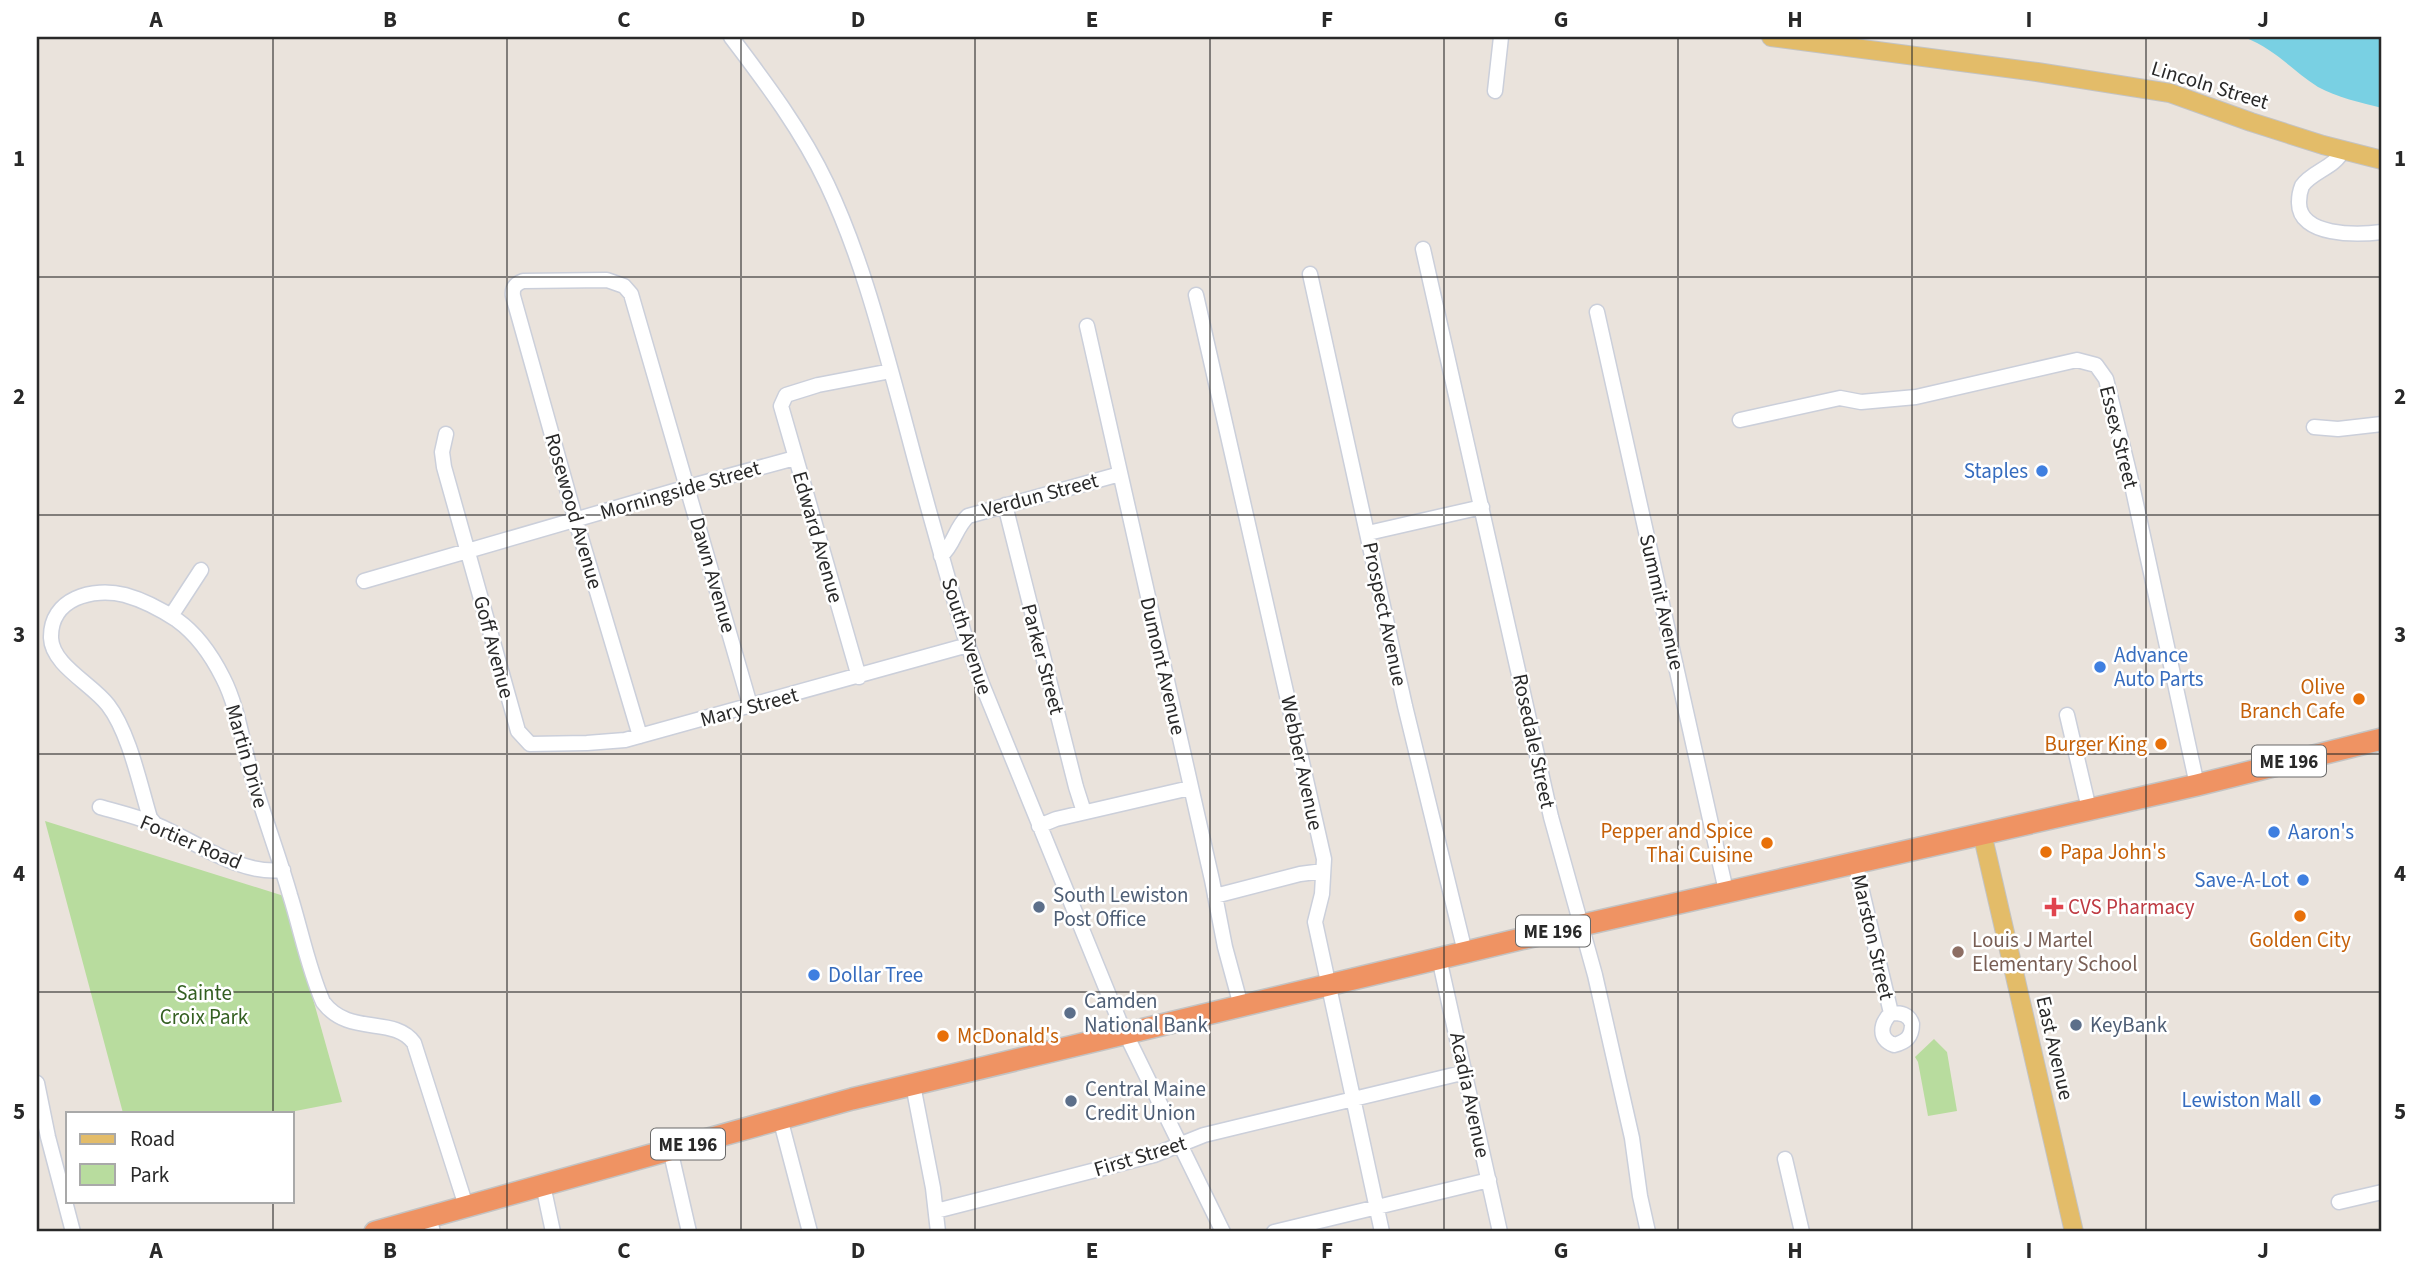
<svg xmlns="http://www.w3.org/2000/svg" width="2419" height="1269" viewBox="0 0 2419 1269" font-family="'Source Sans 3',sans-serif">
	<rect width="100%" height="100%" fill="#eae3dc"/>
	<path fill="#b8dc9e" d="M45,821L284,896L342,1102L285,1113H123Z
		M1934,1039L1947,1052L1957,1111L1928,1116L1918,1062L1915,1057Z"/>
	<path fill="#79d0e3" d="M2244,37H2382V108C2362,103 2336,97 2318,87C2291,70 2277,50 2244,37Z"/>
	<g fill="none" stroke-linecap="round" stroke-linejoin="round">
		<defs>
			<path id="minor" d="M731,37C766,83 802,131 827,184C861,256 881,334 902,411C922,487 943,562 965,637L982,684L1119,1020L1223,1232
				M1495,91L1501,37
				M2343,150C2335,168 2312,171 2302,186C2300,191 2299,197 2299,202C2298,237 2358,235 2382,232
				M1423,249L1551,817L1595,975L1632,1138L1640,1196L1648,1232
				M1310,274L1405,706L1465,952
				M1196,295L1324,859L1322,894L1315,922L1382,1232
				M1597,312L1726,891
				M1087,326L1212,880L1225,947L1241,1006
				M1740,420L1840,398L1861,402L1916,397L2077,360L2096,365L2106,379L2130,476L2197,785
				M2314,427L2338,429L2382,424
				M446,434L442,452L444,467L518,731L530,744L587,743L625,740L968,645
				M1005,505L1076,787L1084,812
				M1368,533L1482,507
				M941,556C954,545 955,528 968,516L1120,474
				M364,581L688,487L795,458
				M171,616L201,570
				M859,677L781,406L786,395L818,385L891,371
				M2067,715L2089,809
				M640,736L576,521L513,296C512,288 515,284 523,281L607,280L624,286L631,294L750,705
				M100,807C117,812 135,816 152,823C191,838 239,876 283,870
				M155,824L150,818C140,785 129,732 108,705C92,684 52,665 51,638C50,598 93,587 125,595C143,600 162,610 177,620C198,635 212,656 223,678C237,705 242,740 250,769C262,812 278,853 290,895C301,930 308,968 323,1002C349,1037 394,1015 414,1043L466,1206
				M1039,826L1056,819L1190,788
				M1855,862L1891,1013C1880,1024 1878,1039 1894,1045C1906,1042 1912,1037 1912,1024C1909,1014 1901,1013 1891,1013
				M1215,896L1300,874L1323,871
				M1439,958L1500,1232
				M37,1083L48,1137L73,1232
				M913,1085L933,1188L938,1232
				M780,1118L810,1232
				M670,1149L689,1232
				M1785,1159L1802,1232
				M543,1185L553,1232
				M2339,1202L2382,1192
				M936,1211L1154,1155L1204,1135L1237,1127L1466,1072
				M429,1217L433,1232
				M1274,1232L1489,1180"/>
			<path id="major" d="M1771,37L2037,72L2170,93L2251,122L2323,145L2382,160
				M1982,833L2074,1232"/>
			<path id="highway" d="M375,1232L852,1099L1525,938L2197,785L2382,739"/>
		</defs>
		<use href="#minor" stroke="#cbcfda" stroke-width="17"/>
		<use href="#major" stroke="#c3c3c3" stroke-width="20"/>
		<use href="#highway" stroke="#c3c3c3" stroke-width="24"/>
		<use href="#minor" stroke="#fff" stroke-width="14"/>
		<use href="#major" stroke="#e3bc69" stroke-width="18"/>
		<use href="#highway" stroke="#ef9363" stroke-width="21"/>
	</g>
	<path fill="none" stroke="#292929" stroke-width="2" stroke-opacity="0.55" d="M273,37V1113M507,37V1232M741,37V1232M975,37V1232M1210,37V1232M1444,37V1232M1678,37V1232M1912,37V1232M2146,37V1232M37,277H2382M37,515H2382M37,754H2382M37,992H2382M273,1201V1232"/>
	<g fill="#3f7fe0" stroke="#fff" stroke-width="2.5">
		<circle cx="2042" cy="471" r="7"/>
		<circle cx="2100" cy="667" r="7"/>
		<circle cx="2274" cy="832" r="7"/>
		<circle cx="2303" cy="880" r="7"/>
		<circle cx="814" cy="975" r="7"/>
		<circle cx="2315" cy="1100" r="7"/>
	</g>
	<g fill="#e8710a" stroke="#fff" stroke-width="2.5">
		<circle cx="2359" cy="699" r="7"/>
		<circle cx="2161" cy="744" r="7"/>
		<circle cx="1767" cy="843" r="7"/>
		<circle cx="2046" cy="852" r="7"/>
		<circle cx="2300" cy="916" r="7"/>
		<circle cx="943" cy="1036" r="7"/>
	</g>
	<g fill="#5c6f8a" stroke="#fff" stroke-width="2.5">
		<circle cx="1039" cy="907" r="7"/>
		<circle cx="1070" cy="1013" r="7"/>
		<circle cx="2076" cy="1025" r="7"/>
		<circle cx="1071" cy="1101" r="7"/>
	</g>
	<path fill="#e0444e" stroke="#fff" stroke-width="2.5" d="M2050.5 896.5h7v7h7v7h-7v7h-7v-7h-7v-7h7z"/>
	<circle fill="#8d6e63" stroke="#fff" stroke-width="2.5" cx="1958" cy="952" r="7"/>
	<g text-anchor="middle" stroke-width="5" stroke-linejoin="round" paint-order="stroke">
		<g fill="#fff" stroke="#696969" stroke-width="2">
			<rect x="2252" y="745.5" width="74" height="31" rx="5"/>
			<rect x="1516" y="915.5" width="74" height="31" rx="5"/>
			<rect x="651" y="1128.5" width="74" height="31" rx="5"/>
		</g>
		<g font-size="19" font-weight="bold" fill="#292929">
			<text x="2289" y="768">ME 196</text>
			<text x="1553" y="938">ME 196</text>
			<text x="688" y="1151">ME 196</text>
		</g>
		<g font-size="21" fill="#292929" stroke="#fff">
			<text transform="translate(2210 85) rotate(17)" y="7">Lincoln Street</text>
			<text transform="translate(2119 437) rotate(76)" y="7">Essex Street</text>
			<text transform="translate(680 490) rotate(-16)" y="7">Morningside Street</text>
			<text transform="translate(1040 495) rotate(-15)" y="7">Verdun Street</text>
			<text transform="translate(574 511) rotate(74)" y="7">Rosewood Avenue</text>
			<text transform="translate(818 537) rotate(74)" y="7">Edward Avenue</text>
			<text transform="translate(713 575) rotate(74)" y="7">Dawn Avenue</text>
			<text transform="translate(1662 602) rotate(77)" y="7">Summit Avenue</text>
			<text transform="translate(1385 614) rotate(78)" y="7">Prospect Avenue</text>
			<text transform="translate(967 636) rotate(72)" y="7">South Avenue</text>
			<text transform="translate(494 647) rotate(75)" y="7">Goff Avenue</text>
			<text transform="translate(1043 659) rotate(75)" y="7">Parker Street</text>
			<text transform="translate(1163 666) rotate(77)" y="7">Dumont Avenue</text>
			<text transform="translate(749 707) rotate(-15)" y="7">Mary Street</text>
			<text transform="translate(1534 741) rotate(78)" y="7">Rosedale Street</text>
			<text transform="translate(247 756) rotate(74)" y="7">Martin Drive</text>
			<text transform="translate(1302 763) rotate(78)" y="7">Webber Avenue</text>
			<text transform="translate(191 842) rotate(23)" y="7">Fortier Road</text>
			<text transform="translate(1873 937) rotate(77)" y="7">Marston Street</text>
			<text transform="translate(2055 1048) rotate(77)" y="7">East Avenue</text>
			<text transform="translate(1470 1095) rotate(78)" y="7">Acadia Avenue</text>
			<text transform="translate(1140 1156) rotate(-17)" y="7">First Street</text>
		</g>
		<g font-size="21" fill="#366cbe" stroke="#fff" text-anchor="end">
			<text x="2028" y="478">Staples</text>
			<text x="2114" y="662" text-anchor="start">Advance<tspan x="2114" dy="24">Auto Parts</tspan></text>
			<text x="2288" y="839" text-anchor="start">Aaron's</text>
			<text x="2289" y="887">Save-A-Lot</text>
			<text x="828" y="982" text-anchor="start">Dollar Tree</text>
			<text x="2301" y="1107">Lewiston Mall</text>
		</g>
		<g font-size="21" fill="#c56008" stroke="#fff" text-anchor="end">
			<text x="2345" y="694">Olive<tspan x="2345" dy="24">Branch Cafe</tspan></text>
			<text x="2147" y="751">Burger King</text>
			<text x="1753" y="838">Pepper and Spice<tspan x="1753" dy="24">Thai Cuisine</tspan></text>
			<text x="2060" y="859" text-anchor="start">Papa John's</text>
			<text x="2300" y="947" text-anchor="middle">Golden City</text>
			<text x="957" y="1043" text-anchor="start">McDonald's</text>
		</g>
		<g font-size="21" fill="#4e5e75" stroke="#fff" text-anchor="start">
			<text x="1053" y="902">South Lewiston<tspan x="1053" dy="24">Post Office</tspan></text>
			<text x="1084" y="1008">Camden<tspan x="1084" dy="24">National Bank</tspan></text>
			<text x="2090" y="1032">KeyBank</text>
			<text x="1085" y="1096">Central Maine<tspan x="1085" dy="24">Credit Union</tspan></text>
		</g>
		<g font-size="21" fill="#be3a42" stroke="#fff" text-anchor="start">
			<text x="2068" y="914">CVS Pharmacy</text>
		</g>
		<g font-size="21" fill="#785e54" stroke="#fff" text-anchor="start">
			<text x="1972" y="947">Louis J Martel<tspan x="1972" dy="24">Elementary School</tspan></text>
		</g>
		<g font-size="21" fill="#335f21" stroke="#fff">
			<text x="204" y="1000">Sainte<tspan x="204" dy="24">Croix Park</tspan></text>
		</g>
	</g>
	<rect width="2419" height="1269" fill="none" stroke="#ffffff" stroke-width="77"/>
	<rect x="66" y="1112" width="228" height="91" fill="#ffffff" stroke="#a9a9a9" stroke-width="2"/>
	<rect x="80" y="1134" width="35" height="10" fill="#e3bc69" stroke="#a9a9a9" stroke-width="2"/>
	<text x="130" y="1146" font-size="21" fill="#292929">Road</text>
	<rect x="80" y="1164" width="35" height="21" fill="#b8dc9e" stroke="#a9a9a9" stroke-width="2"/>
	<text x="130" y="1182" font-size="21" fill="#292929">Park</text>
	<rect x="38" y="38" width="2342" height="1192" fill="none" stroke="#292929" stroke-width="2.5"/>
	<g font-size="23" text-anchor="middle" font-weight="bold" fill="#292929">
		<text x="156" y="27">A</text>
		<text x="390" y="27">B</text>
		<text x="624" y="27">C</text>
		<text x="858" y="27">D</text>
		<text x="1092" y="27">E</text>
		<text x="1327" y="27">F</text>
		<text x="1561" y="27">G</text>
		<text x="1795" y="27">H</text>
		<text x="2029" y="27">I</text>
		<text x="2263" y="27">J</text>
		<text x="19" y="166">1</text>
		<text x="2400" y="166">1</text>
		<text x="19" y="404">2</text>
		<text x="2400" y="404">2</text>
		<text x="19" y="642">3</text>
		<text x="2400" y="642">3</text>
		<text x="19" y="881">4</text>
		<text x="2400" y="881">4</text>
		<text x="19" y="1119">5</text>
		<text x="2400" y="1119">5</text>
		<text x="156" y="1258">A</text>
		<text x="390" y="1258">B</text>
		<text x="624" y="1258">C</text>
		<text x="858" y="1258">D</text>
		<text x="1092" y="1258">E</text>
		<text x="1327" y="1258">F</text>
		<text x="1561" y="1258">G</text>
		<text x="1795" y="1258">H</text>
		<text x="2029" y="1258">I</text>
		<text x="2263" y="1258">J</text>
	</g>
</svg>
